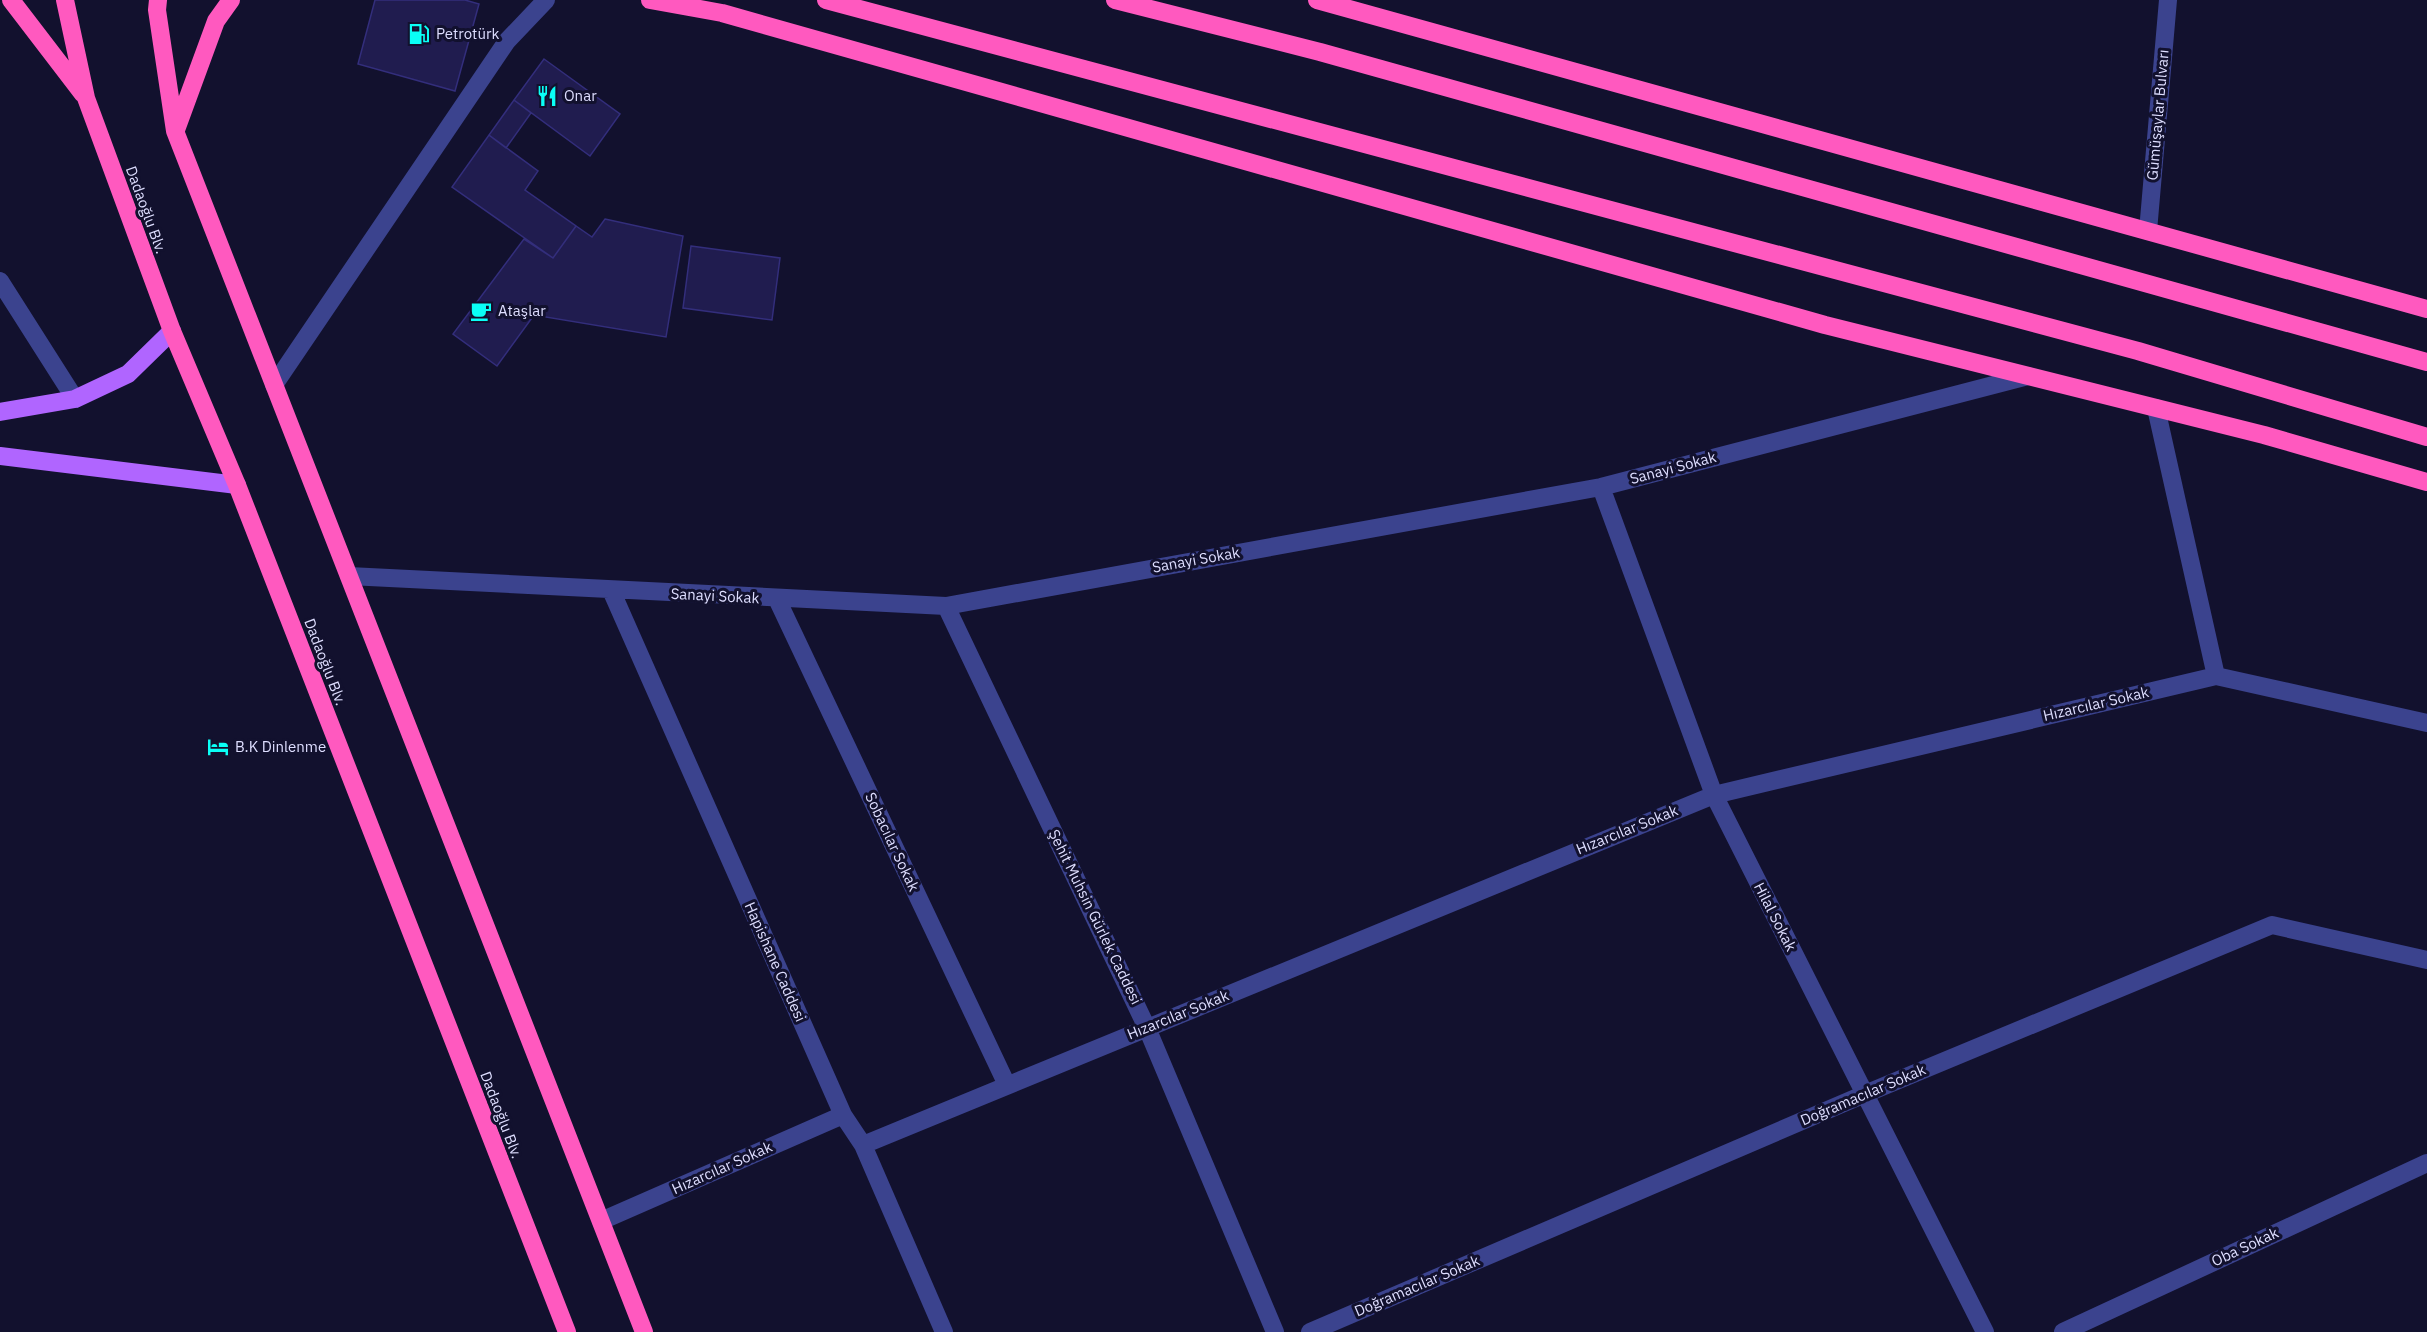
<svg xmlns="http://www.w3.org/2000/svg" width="2427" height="1332" viewBox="0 0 2427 1332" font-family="'IBM Plex Sans',sans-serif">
	<rect width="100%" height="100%" fill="#12112e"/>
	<path fill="#201c4f" stroke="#332e7c" stroke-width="1.5" d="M375,0H465L479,4L455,91L358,64Z
		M544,59L620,114L590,156L514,100Z
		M514,100L531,113L506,148L489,135Z
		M489,135L538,171L525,190L576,226L553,258L452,187Z
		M605,219L683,236L666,337L534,315L497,366L453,334L524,239L553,258L576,226L592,237Z
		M691,246L780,258L772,320L683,308Z"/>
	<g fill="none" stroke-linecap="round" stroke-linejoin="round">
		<path stroke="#3b438e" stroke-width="18" d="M2148,231L2168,0
			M0,281L75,399
			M274,385L507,41L546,0
			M2156,408L2216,676
			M1601,487L1714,795L1985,1332
			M349,576L946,606L1601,487L2028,376
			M611,590L843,1115L863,1145L944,1332
			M777,599L1007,1085
			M946,606L1147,1028L1275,1332
			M863,1145L1714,795L2216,676L2427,723
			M601,1221L843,1115
			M1310,1332L1865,1094L2272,925L2427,960
			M2063,1332L2427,1163"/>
		<path stroke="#b065ff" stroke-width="18" d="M0,412L75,399L128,374L172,331
			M0,456L237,485"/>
		<path stroke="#ff59bf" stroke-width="18" d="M11,0L83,94
			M65,0L86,98L172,331L237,485L567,1332
			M158,0L157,10L175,131L644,1332
			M650,0L722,13L1825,325L2264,435L2427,482
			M826,0L2138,351L2427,437
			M1115,0L1320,52L2427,362
			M1317,0L2427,309
			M176,130L216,21L231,0"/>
	</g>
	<defs>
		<symbol id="fuel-bare" viewBox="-9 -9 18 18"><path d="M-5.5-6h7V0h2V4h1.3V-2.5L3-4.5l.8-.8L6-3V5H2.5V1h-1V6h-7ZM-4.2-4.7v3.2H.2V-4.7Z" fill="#0afff6" stroke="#12112e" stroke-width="2.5" paint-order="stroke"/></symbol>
		<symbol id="restaurant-bare" viewBox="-9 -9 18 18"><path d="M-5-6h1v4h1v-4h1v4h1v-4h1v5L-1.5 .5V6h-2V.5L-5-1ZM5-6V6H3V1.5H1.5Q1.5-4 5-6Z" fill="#0afff6" stroke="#12112e" stroke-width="2.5" paint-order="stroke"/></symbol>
		<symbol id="cafe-bare" viewBox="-9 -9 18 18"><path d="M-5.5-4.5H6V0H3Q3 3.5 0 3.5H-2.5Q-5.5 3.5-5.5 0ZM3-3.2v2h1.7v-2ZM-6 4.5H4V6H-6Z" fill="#0afff6" stroke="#12112e" stroke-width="2.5" paint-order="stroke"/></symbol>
		<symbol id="hotel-bare" viewBox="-9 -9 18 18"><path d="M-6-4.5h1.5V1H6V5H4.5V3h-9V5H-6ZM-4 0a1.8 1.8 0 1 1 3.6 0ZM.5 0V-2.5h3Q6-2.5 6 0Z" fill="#0afff6" stroke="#12112e" stroke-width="2.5" paint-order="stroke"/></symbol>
	</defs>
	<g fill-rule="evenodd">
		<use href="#fuel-bare" x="404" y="19" width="30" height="30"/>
		<use href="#restaurant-bare" x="532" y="81" width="30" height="30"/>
		<use href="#cafe-bare" x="466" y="296" width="30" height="30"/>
		<use href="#hotel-bare" x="203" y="732" width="30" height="30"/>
	</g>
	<g text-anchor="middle" stroke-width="6" stroke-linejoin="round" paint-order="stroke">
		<g font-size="15" fill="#dedeff" stroke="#12112e" text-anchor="start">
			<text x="436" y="39">Petrotürk</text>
			<text x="564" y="101">Onar</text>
			<text x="498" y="316">Ataşlar</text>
			<text x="235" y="752">B.K Dinlenme</text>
		</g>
		<g font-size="15" fill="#dedeff" stroke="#12112e">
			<text transform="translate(2158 115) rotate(-85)" y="5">Gümüşaylar Bulvarı</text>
			<text transform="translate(146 210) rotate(70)" y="5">Dadaoğlu Blv.</text>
			<text transform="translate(1673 468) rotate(-15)" y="5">Sanayi Sokak</text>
			<text transform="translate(1196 560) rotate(-10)" y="5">Sanayi Sokak</text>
			<text transform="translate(715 596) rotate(3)" y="5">Sanayi Sokak</text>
			<text transform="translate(325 662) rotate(69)" y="5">Dadaoğlu Blv.</text>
			<text transform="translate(2096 704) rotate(-13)" y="5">Hızarcılar Sokak</text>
			<text transform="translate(1627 830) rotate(-22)" y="5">Hızarcılar Sokak</text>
			<text transform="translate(892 842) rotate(65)" y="5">Sobacılar Sokak</text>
			<text transform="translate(1095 917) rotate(64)" y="5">Şehit Muhsin Gürlek Caddesi</text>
			<text transform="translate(1775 917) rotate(63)" y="5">Hilal Sokak</text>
			<text transform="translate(775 962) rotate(66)" y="5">Hapishane Caddesi</text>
			<text transform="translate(1178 1015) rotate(-22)" y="5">Hızarcılar Sokak</text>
			<text transform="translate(1863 1095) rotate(-23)" y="5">Doğramacılar Sokak</text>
			<text transform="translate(501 1115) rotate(69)" y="5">Dadaoğlu Blv.</text>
			<text transform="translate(722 1168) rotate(-24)" y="5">Hızarcılar Sokak</text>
			<text transform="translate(2245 1247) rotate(-25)" y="5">Oba Sokak</text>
			<text transform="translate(1417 1286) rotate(-23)" y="5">Doğramacılar Sokak</text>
		</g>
	</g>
</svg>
